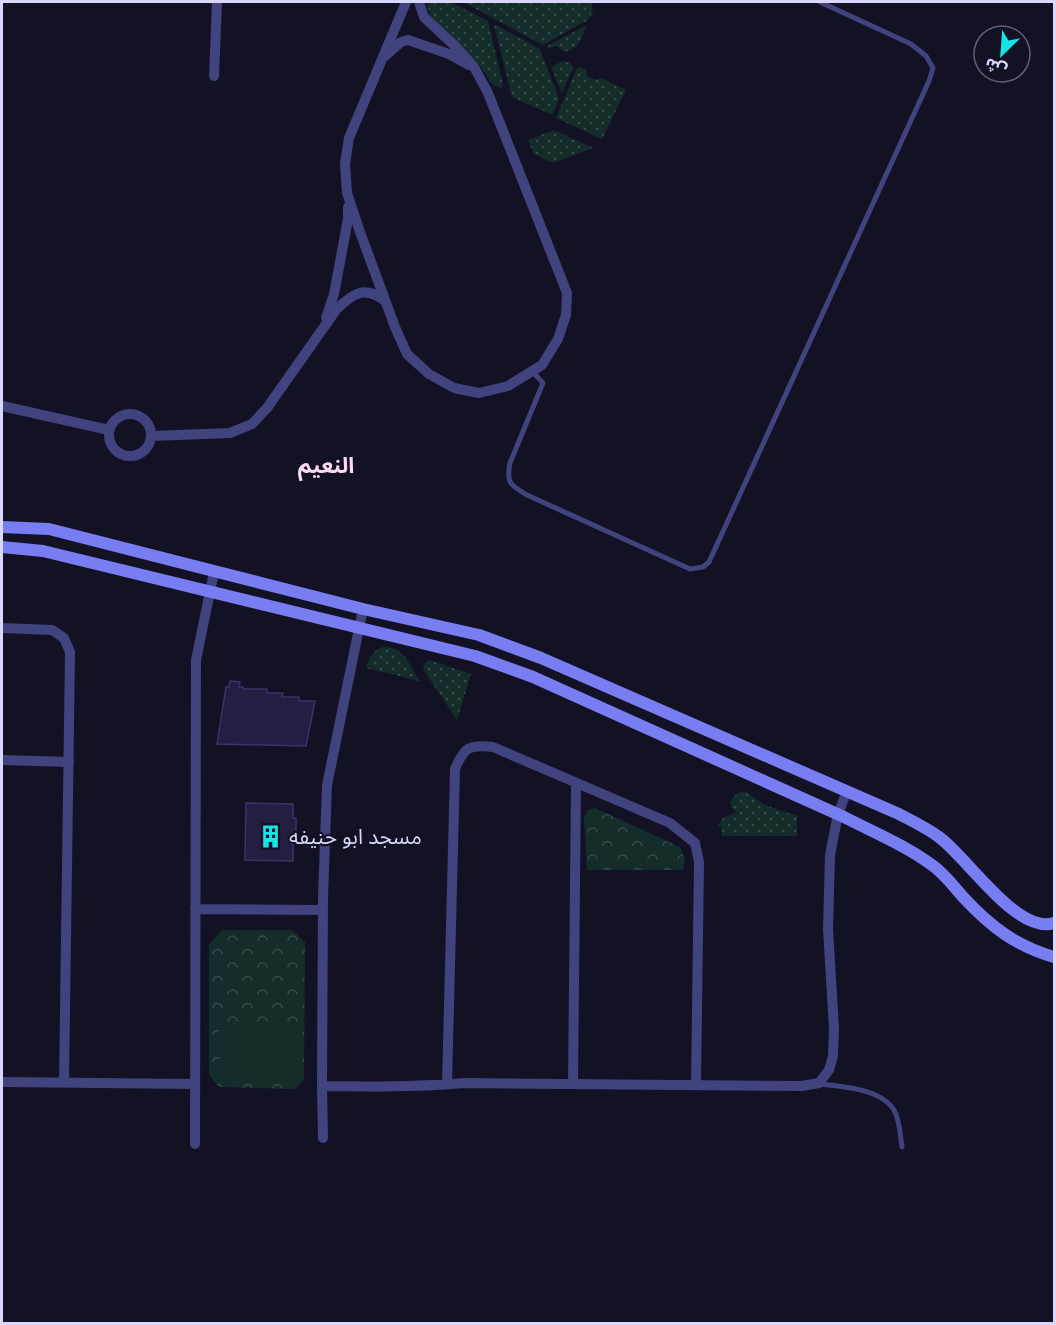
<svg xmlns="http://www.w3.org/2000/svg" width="1056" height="1325" viewBox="0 0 1056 1325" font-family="Raleway,'Noto Sans Arabic',sans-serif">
	<defs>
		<pattern id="grass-dots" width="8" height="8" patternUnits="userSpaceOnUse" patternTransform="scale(1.5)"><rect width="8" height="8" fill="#142d2a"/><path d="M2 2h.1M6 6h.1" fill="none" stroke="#364b4a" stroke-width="1.8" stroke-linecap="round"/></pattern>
		<pattern id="park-crowns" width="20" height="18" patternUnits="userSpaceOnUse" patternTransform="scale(1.5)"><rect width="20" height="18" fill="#142d2a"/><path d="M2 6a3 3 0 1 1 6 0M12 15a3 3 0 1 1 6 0" fill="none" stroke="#364b4a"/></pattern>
	</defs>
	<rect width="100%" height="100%" fill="#131124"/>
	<path fill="url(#grass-dots)" d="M426,2H451L488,21L503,84L502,88L493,85L480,66L431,17Z
		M463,2H591L593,12L588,20L543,45Z
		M494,25H496L540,49L559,99L552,115L512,97Z
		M587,25C581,38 580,49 564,52L560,48L556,46L548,49L547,46Z
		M563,61L570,63L573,68L562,93L551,67Z
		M580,67L586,70L588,77L595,80L601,78L626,90L602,139L556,118L577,68Z
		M554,130L593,148L553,163L534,154L528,140Z
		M383,647C405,647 409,665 420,681L366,668C370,658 372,650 383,647Z
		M429,660L471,674L457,720L423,669L425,663Z
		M739,792H746L765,805L797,816V836H722L721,826L718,825L723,818L737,812L732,809L730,803L733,797Z"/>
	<path fill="url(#park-crowns)" d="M595,808L680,847L685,859L683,870H587L584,817L588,810Z
		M222,930H292L305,942L304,1080L295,1089L219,1087L209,1075V944Z"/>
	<path fill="#142d2a" d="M219,1029H297L298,1080L220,1081Z"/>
	<path fill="#231f43" stroke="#3a336d" stroke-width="1.5" d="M230,681L240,682L239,687H243V689H267V693H283L282,697H299V701H315L306,746L217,744L226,687H229Z
		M246,803L293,804V818H296V844H293V861L245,860Z"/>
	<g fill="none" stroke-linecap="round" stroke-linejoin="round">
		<path stroke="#40437e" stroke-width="5" d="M532,371L543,383L510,463C506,483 510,485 527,495L690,569L703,567L709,562L929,81L933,68L926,56L911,44L820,2
			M820,1084C842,1086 881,1089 894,1110C900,1120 900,1135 902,1147"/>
		<path stroke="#40437e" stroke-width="10" d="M406,2L349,138L345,164L347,193L360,232L395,327L407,354L429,374L454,388L479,393L508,386L542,365L558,339L566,315L567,293L488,93L474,67L457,48L424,17L419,2
			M384,57L401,42L408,40L449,54L469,65
			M214,76L217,2
			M326,318L334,294L348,219V207
			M2,406L109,430
			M109 435a21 21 0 1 1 42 0a21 21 0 1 1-42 0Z
			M152,436L230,433L252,424L267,408L336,310C353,293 365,285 385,301
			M363,609L327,785L323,897L322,1086C370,1087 418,1087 465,1083L802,1086L819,1083L829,1070L833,1056L834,1029L828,929L830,855L838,814L847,791
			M2,628L52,630L64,638L70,652L64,1083
			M2,760L69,762
			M195,909L323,910
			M2,1082L195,1084
			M573,1083L576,783
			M447,1084L455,769C464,747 470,744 493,747L670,823L695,843L699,862L696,1084
			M322,1086L323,1138
			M195,1144L196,660L214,572"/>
		<path stroke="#787ef2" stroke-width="12" d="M2,527L49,529L363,609L479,635L541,658L899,814C912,821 927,828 939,837C967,857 1017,935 1054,923
			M2,547L43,551L475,656L533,677L844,817C873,832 905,845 932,865C944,873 954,887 964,898C991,927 1016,946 1054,957"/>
	</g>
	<defs>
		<symbol id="building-bare" viewBox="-9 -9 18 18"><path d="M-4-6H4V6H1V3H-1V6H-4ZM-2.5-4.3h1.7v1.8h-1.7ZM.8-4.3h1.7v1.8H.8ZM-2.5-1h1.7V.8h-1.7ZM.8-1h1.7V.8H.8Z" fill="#16e4e8" stroke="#131124" stroke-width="2.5" paint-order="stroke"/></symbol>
	</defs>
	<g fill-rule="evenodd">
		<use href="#building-bare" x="254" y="820" width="33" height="33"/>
	</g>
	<g text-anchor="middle" stroke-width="4.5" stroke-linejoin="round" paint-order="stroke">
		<g font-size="21" fill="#d9d7fb" stroke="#131124" text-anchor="start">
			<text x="289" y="844">مسجد ابو حنيفه</text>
		</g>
		<g font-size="22" font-weight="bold" fill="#fbd9f2" stroke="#131124">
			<text x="326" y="473">النعيم</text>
		</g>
	</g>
	<rect width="1056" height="1325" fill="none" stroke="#d9d7fb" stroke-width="6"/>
	<g transform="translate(1002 54) rotate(205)"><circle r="28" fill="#131124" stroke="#62607a" stroke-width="1.5"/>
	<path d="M0-4.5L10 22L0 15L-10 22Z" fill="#16e4e8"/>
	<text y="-9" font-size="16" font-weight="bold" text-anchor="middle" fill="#d9d7fb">ش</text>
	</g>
</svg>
